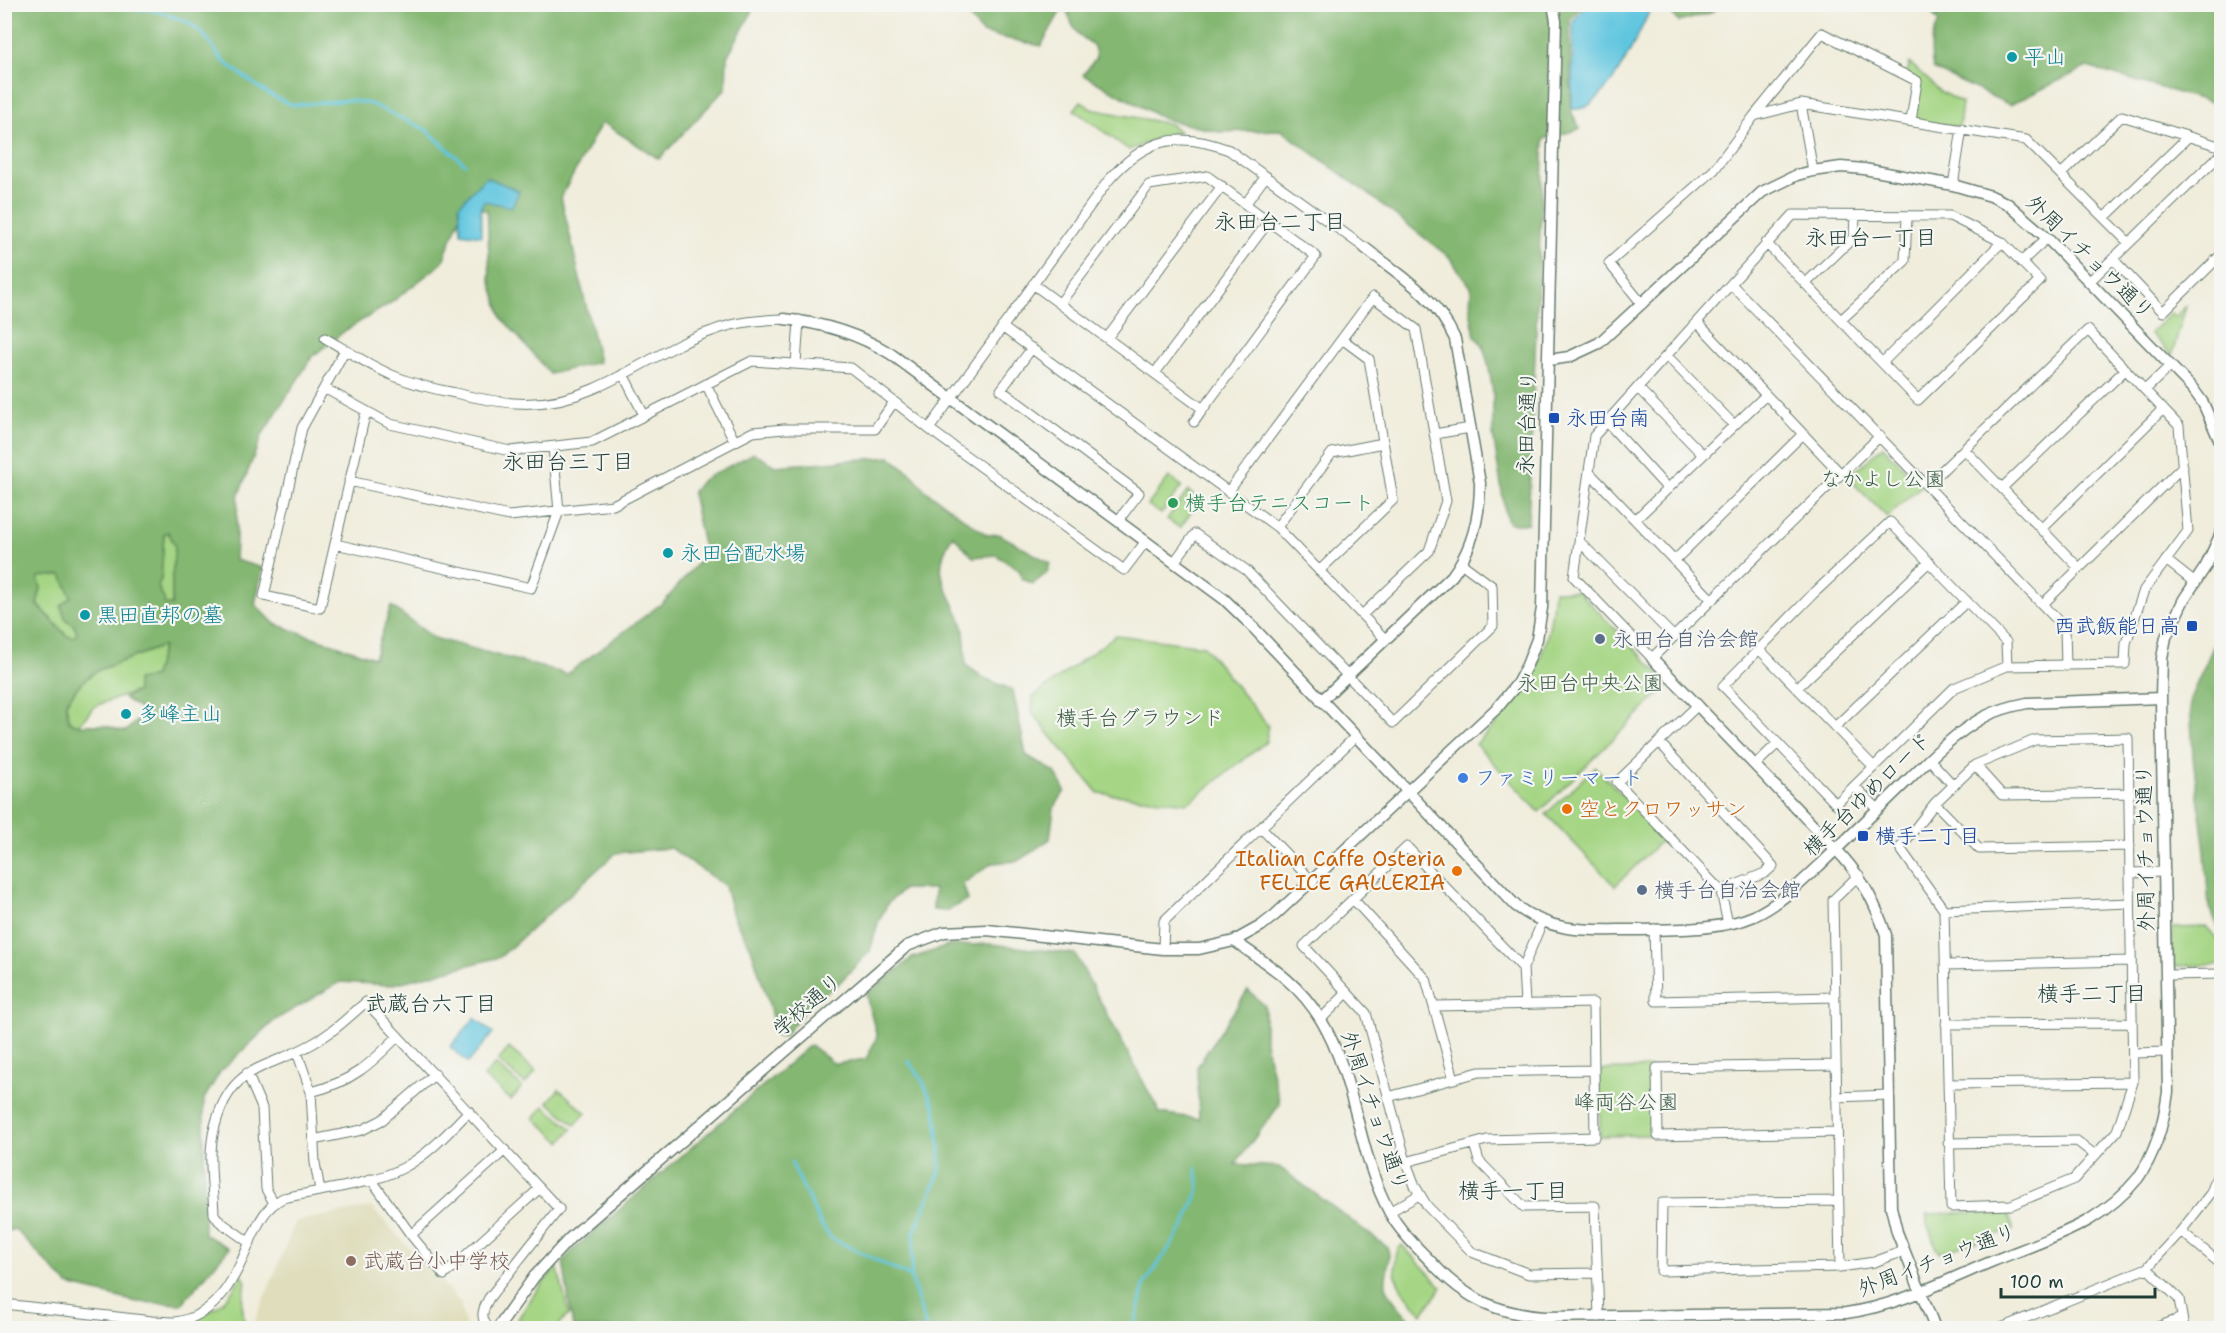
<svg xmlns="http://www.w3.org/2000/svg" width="2226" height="1333" viewBox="0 0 2226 1333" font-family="'Shantell Sans','Klee One',sans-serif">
	<rect width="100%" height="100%" fill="#f6f6f2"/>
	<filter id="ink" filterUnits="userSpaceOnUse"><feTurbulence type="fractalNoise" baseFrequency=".0167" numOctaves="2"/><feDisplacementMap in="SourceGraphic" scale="12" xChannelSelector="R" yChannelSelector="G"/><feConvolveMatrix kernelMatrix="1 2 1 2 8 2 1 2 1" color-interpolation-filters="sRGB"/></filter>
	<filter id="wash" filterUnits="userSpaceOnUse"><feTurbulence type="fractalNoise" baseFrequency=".008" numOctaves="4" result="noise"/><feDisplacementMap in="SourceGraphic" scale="24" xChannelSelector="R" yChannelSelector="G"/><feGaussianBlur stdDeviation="1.35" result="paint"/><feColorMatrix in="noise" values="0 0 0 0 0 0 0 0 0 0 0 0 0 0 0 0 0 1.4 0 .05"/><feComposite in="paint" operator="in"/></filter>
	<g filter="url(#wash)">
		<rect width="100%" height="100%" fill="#f0eddc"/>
		<path fill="#dfddbb" d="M371,1207L460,1302L466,1328H252L296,1221Z"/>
		<path fill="#a6d685" stroke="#628a5c" stroke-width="1.5" d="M1910,63L1941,92L1962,103L1959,127L1911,121L1917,81L1906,75Z
			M1081,101L1091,109L1170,124L1180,132L1164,136L1129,150L1074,110Z
			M2186,306L2172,355L2150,333L2171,313L2175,317Z
			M1883,446L1921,486L1887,517L1848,478Z
			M1169,477L1182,486L1161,514L1148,505Z
			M1188,491L1200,500L1180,528L1167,519Z
			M168,532L175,546L172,578V605L165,606L158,586L161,579L164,534Z
			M62,575L71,597L73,624L78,633L73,637L67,636L37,603L41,588L37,577Z
			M1554,591H1578L1669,684L1539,812L1476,744C1525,696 1549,663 1554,591Z
			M1116,635L1204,646L1268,726L1266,742L1188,803L1098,793L1032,713L1033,697Z
			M163,646L154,676L139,686L137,691C124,697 108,700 96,706C88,711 86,720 76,726L69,721L66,703L79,685L96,671Z
			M1595,767L1664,838L1615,886L1546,814Z
			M2207,927L2221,944V965L2172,966V928Z
			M509,1048L536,1071L525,1084L498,1061Z
			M495,1064L522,1087L511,1100L484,1077Z
			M1652,1068L1654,1135L1600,1136L1599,1070Z
			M559,1089L586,1113L575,1125L548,1102Z
			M544,1106L572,1129L561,1142L534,1118Z
			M2007,1211L2014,1230L1939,1253L1927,1224V1214Z
			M1402,1245L1442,1287L1422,1314C1407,1295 1391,1284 1396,1258C1397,1252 1397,1249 1402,1245Z
			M557,1266L569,1314L556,1328H512L535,1293Z
			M242,1274L246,1282L242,1304L245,1328H166L165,1325C205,1315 222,1313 242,1274Z"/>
		<path fill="#84b772" stroke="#527a53" stroke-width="1.5" fill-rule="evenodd" d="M5,5H756L727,57L726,88L659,159L602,122L561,197L599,362L550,374L502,318L490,279L487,210L464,207L442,263L391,303L346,330L312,357L262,435L238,497L235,560L263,568L255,604L275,624L374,658L391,606L434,638L567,674L665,601L705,554L692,493L702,480L754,453L775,466L890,457L912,474L925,490L987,535L999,534L1050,563L1047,573L1033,584L1022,579L1020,571L996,555L973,557L953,535C928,574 949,587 962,623C966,635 965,652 966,665L984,678L1013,690L1026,755L1055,772L1065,791L1054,808L1050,839L1018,861L992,863L963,884L968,900L947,911L933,910L934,889H904L888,903L878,923L870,951L837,985L811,1003L784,1036H776L769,1004L751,948L733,916L725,886L670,848L616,853L500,957L390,985L340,982L275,1020L220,1072L204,1099V1234L229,1248L182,1304L137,1302L68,1285L15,1229L5,1232L4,495L13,481L5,465ZM168,532L175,546L172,578V605H165L164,599L158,586L161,579L164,534ZM62,575L71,597L61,606L66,620L73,624L77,633L74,637L67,636L37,604L41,588L38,577ZM163,646L154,676L137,680V691L124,698L141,710L142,716L126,731C118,731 115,728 107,726C94,722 82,729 69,721L66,703L79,685L96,671Z
			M959,5L1064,4V5L1041,46L982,33Z
			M1065,5H1582L1570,20L1571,111L1580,129L1544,139L1528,524H1515L1508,522L1505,511L1493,435V392L1488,363L1482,344L1475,336L1470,310L1471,287L1449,257L1367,193L1281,130L1219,132L1164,119L1083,75L1096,58C1095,37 1086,45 1077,32C1071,26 1068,13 1065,5Z
			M1662,5H1721L1710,13L1679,22Z
			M1925,5H2221V105L2087,67L2010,105L1933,69C1930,51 1930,39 1939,22Z
			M2221,629V932L2209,908L2205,852L2193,758L2190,699Z
			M991,944L1075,954L1160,1113L1199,1119L1197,1067L1248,990L1265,1006V1043L1280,1104L1235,1164L1279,1167L1387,1247C1393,1259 1384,1273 1386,1286C1389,1298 1410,1320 1419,1328H573L563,1261L574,1249L810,1045L835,1064L866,1059L877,1037L866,995L912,958L948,946Z"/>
		<path fill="#61c6df" stroke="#40828a" stroke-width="1.5" d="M1585,5L1648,4L1651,8C1637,38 1615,89 1586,107C1582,109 1577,109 1572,109L1573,22Z
			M486,177L519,191L512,207L484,201L481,207V236L461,233L459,205Z
			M475,1018L493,1033L468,1063L450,1047Z"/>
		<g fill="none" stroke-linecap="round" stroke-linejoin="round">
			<path stroke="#61c6df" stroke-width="3" d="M127,4L136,10L146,9L160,12L188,22L204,35L223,61L265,92L283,101L293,105L350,100L371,104L425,129L465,164
				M908,1061L920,1076L935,1108L940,1148V1171L914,1233L911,1277L926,1328
				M791,1162L821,1225L831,1238L911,1277
				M1134,1328L1144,1285L1184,1226L1199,1189L1196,1168"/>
		</g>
	</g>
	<g filter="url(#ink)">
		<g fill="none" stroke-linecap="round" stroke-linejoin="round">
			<defs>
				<path id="minor" d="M1801,104L1813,171
					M1754,116L1801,104L2026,140L2129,243
					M2061,174L2122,116L2222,147
					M1953,185L1962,129
					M1246,203L1266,176
					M2104,218L2188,137
					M1766,243L1918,400L2040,281L2002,242L1950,216L1793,215L1594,436L1574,577L1652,658L1880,436
					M2113,259L2163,312L2222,254
					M2021,262L2047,238
					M2090,281L2222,153
					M1033,284L1203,409L1316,256L1207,176L1149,185L1060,303
					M1731,284L2065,628L2066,666
					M1805,284L1854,237L1855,216
					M1642,304L1609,263L1714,170L1754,116L1822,33L1917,81L1911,121
					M1841,320L1905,261L1907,217
					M1697,322L1841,474
					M1002,327L1277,527L1385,639
					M325,338C347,351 370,366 394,376C413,384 434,389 455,393C505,405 545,410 593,389C634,372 670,345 712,331C735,322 759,320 784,319
					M1107,338L1222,186
					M1032,348L1001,390L1139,493L1118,521
					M345,350L302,428L264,596L320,608L366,411
					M1667,356L1734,425
					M1883,362L2002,242
					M796,364L799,320
					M1155,373L1269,221
					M623,374L644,415
					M706,384L735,442
					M324,388L390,424L510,451L592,442L752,361L851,368L929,429L1124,570L1146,541
					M1638,388L1703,455
					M2145,390L2171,365
					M1194,422L1203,409
					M1607,422L1668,489
					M929,429L1108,181C1144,139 1177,130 1229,150L1365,248
					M1434,434L1471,428
					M1964,449L2079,568
					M1590,473L1712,600
					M349,481L509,516L613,505L753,432L784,429H875L894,402
					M1927,485L2088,330L2179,426L2188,531L2144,590L2126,643L2125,664L2007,666L1954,688L1836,804L1723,686L1813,594L1890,522L2006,642L2007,666
					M2002,488L2126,369
					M1228,492L1373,297L1416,329L1446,501L1429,551L1362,615
					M1635,520L1766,395
					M1277,527L1332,453L1383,443
					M2041,529L2163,409
					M1579,541L1674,637
					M335,544L531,588L559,511L553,447
					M2166,560L2195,583
					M1175,561L1195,534L1246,570L1393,723L1493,626L1492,586L1461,563
					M1674,561L1803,434
					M1319,571L1393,500L1369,359L1342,339
					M2043,604L2183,466
					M1759,649L1874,767
					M1797,688L1929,562
					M1698,705L1617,782L1721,891L1728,924
					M1835,727L1967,601
					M2128,738L2133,1082L2117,1131L2074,1179L2011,1205L1951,1207L1944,910L1900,848L1935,803L1975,765L2035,740Z
					M1659,742L1773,866L1765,873L1721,891
					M1929,759L1953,785
					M1755,765L1778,743
					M1975,765L2002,795L2130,793
					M1854,786L1878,809
					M1935,803L1979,849L2130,846
					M1261,828L1313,882
					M2131,873L2165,872
					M1353,899L1426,979L1454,1079
					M1944,910L2130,903
					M1654,929L1656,1001L1834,997
					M1163,949L1164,921L1355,737
					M1945,965L2131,961
					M1523,968L1407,847L1304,946L1366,1013L1406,1162L1415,1186L1427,1206L1472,1252L1529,1274L1597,1273
					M2167,975L2222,974
					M1525,1003L1523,968L1542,922
					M1321,1019L1347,993
					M1946,1024L2132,1023
					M297,1052L311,1092L315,1163L320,1190
					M2134,1053L2167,1052
					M1836,1065L1657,1068L1658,1136L1837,1132
					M247,1073L262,1108L266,1189L274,1203
					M1948,1084L2133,1082
					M311,1092C351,1082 370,1065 398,1036
					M1388,1097L1479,1072L1594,1070
					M1836,1097L1889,1095
					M313,1140L362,1130L382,1120L435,1074
					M1948,1143L2077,1141L2095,1155
					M1474,1144L1479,1161L1524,1207L1595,1206L1599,1317
					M1406,1162L1487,1140L1595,1137L1593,1003L1435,1006
					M371,1179L411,1235L444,1275L540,1188
					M1838,1201L1662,1203L1661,1271L1840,1267L1874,1262L1904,1251
					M1389,1212L1419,1195
					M2181,1231L2211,1193L2222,1162
					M411,1235L505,1150
					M250,1243L219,1221L214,1214C213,1186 207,1154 215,1126C231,1064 266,1070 312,1044C332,1033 349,1017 366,1002L559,1209L489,1298C483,1309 479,1318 489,1328
					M1840,1267L1833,900L1859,875
					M2147,1268L2179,1299L2184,1328
					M4,1304L152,1321C160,1321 168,1322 175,1322C220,1316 237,1273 252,1237C260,1220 266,1207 283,1198C319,1190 371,1185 403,1168C429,1154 449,1132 469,1111
					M1543,1317V1328
					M2001,1328L2147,1268L2181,1231L2222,1265
					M2155,1328L2182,1318"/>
				<path id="tertiary" d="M784,319C823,323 857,333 891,354L1224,599L1249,623L1516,906C1554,934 1587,930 1633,930C1670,929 1720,931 1754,916C1781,903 1801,883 1822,863C1850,836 1879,808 1907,781C1930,758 1955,733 1984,717C1997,710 2012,706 2027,703L2161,698
					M1549,360L1569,357L1599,343L1762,192L1797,175L1813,171L1841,167L1864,169L1953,185L1991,196L2008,204L2047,238L2193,389L2203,403L2222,446
					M1652,658L1843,857C1864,881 1876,905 1886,935L1891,1207L1897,1232L1935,1328
					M1321,701L1452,576C1473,548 1480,517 1480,483L1455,339C1434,294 1402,277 1365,248
					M1234,941C1269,965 1299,983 1321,1020C1357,1080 1357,1153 1390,1213C1401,1233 1419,1249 1434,1265C1466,1299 1497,1313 1543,1317L1846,1313C1897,1306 1945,1281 1993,1261C2025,1248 2059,1237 2089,1220C2107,1209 2125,1194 2138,1178C2156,1153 2164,1122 2168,1092L2161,698L2162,658L2166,637L2184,599L2206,566L2222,531
					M498,1328L534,1277L570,1238L907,946L944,932L987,930L1163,949H1199L1234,941L1261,926L1275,915L1497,708L1517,684L1527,665L1537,639L1542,608L1556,21L1553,4"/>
			</defs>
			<use href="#minor" stroke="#687b6f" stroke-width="11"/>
			<use href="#tertiary" stroke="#687b6f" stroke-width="13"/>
			<use href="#minor" stroke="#fff" stroke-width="9"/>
			<use href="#tertiary" stroke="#fff" stroke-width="10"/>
		</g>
	</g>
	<g fill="#0f9aa8" stroke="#f6f6f2" stroke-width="2">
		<circle cx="2012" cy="57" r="6"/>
		<circle cx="668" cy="553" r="6"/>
		<circle cx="85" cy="615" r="6"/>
		<circle cx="126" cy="714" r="6"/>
	</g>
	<g fill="#1a4fb4" stroke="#f6f6f2" stroke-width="2">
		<rect x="1548" y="412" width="12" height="12" rx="3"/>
		<rect x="2186" y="620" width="12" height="12" rx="3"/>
		<rect x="1857" y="830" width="12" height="12" rx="3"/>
	</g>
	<circle fill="#2e9e5b" stroke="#f6f6f2" stroke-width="2" cx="1173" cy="503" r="6"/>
	<g fill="#5c6f8a" stroke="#f6f6f2" stroke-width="2">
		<circle cx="1600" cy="639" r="6"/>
		<circle cx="1642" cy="890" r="6"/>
	</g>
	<circle fill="#3f7fe0" stroke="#f6f6f2" stroke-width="2" cx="1463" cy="778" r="6"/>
	<g fill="#e8710a" stroke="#f6f6f2" stroke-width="2">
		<circle cx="1567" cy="809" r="6"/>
		<circle cx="1457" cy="871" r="6"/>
	</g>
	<circle fill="#8d6e63" stroke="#f6f6f2" stroke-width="2" cx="351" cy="1261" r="6"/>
	<g text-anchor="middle" stroke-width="4.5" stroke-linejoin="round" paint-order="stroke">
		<g font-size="21" fill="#0d838f" stroke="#f6f6f2" text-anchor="start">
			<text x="2024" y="64">平山</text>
			<text x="680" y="560">永田台配水場</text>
			<text x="97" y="622">黒田直邦の墓</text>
			<text x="138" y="721">多峰主山</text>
		</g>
		<g font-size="21" fill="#1f3d34" stroke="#f6f6f2">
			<text transform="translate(2090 257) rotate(44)" y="7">外周イチョウ通り</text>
			<text transform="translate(1527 423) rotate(-88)" y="7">永田台通り</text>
			<text transform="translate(1867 794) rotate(-44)" y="7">横手台ゆめロード</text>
			<text transform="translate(2145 848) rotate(-91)" y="7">外周イチョウ通り</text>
			<text transform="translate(807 1005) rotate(-41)" y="7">学校通り</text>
			<text transform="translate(1375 1111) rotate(71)" y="7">外周イチョウ通り</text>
			<text transform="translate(1937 1260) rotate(-21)" y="7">外周イチョウ通り</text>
		</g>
		<g font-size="21" fill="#164399" stroke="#f6f6f2" text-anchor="start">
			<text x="1566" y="425">永田台南</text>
			<text x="2180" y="633" text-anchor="end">西武飯能日高</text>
			<text x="1875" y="843">横手二丁目</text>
		</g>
		<g font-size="21" fill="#3a5c44" stroke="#f6f6f2">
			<text x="1883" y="486">なかよし公園</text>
			<text x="1590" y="690">永田台中央公園</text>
			<text x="1140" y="725">横手台グラウンド</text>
			<text x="1626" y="1109">峰両谷公園</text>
		</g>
		<g font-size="21" fill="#27864d" stroke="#f6f6f2" text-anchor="start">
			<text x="1185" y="510">横手台テニスコート</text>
		</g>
		<g font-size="21" fill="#4e5e75" stroke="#f6f6f2" text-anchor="start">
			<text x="1612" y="646">永田台自治会館</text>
			<text x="1654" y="897">横手台自治会館</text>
		</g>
		<g font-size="21" fill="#366cbe" stroke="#f6f6f2" text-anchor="start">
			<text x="1475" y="785">ファミリーマート</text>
		</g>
		<g font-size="21" fill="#c56008" stroke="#f6f6f2" text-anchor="start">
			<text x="1579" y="816">空とクロワッサン</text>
			<text x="1445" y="866" text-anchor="end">Italian Caffe Osteria<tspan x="1445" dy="24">FELICE GALLERIA</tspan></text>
		</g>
		<g font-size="21" fill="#785e54" stroke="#f6f6f2" text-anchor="start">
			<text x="363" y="1268">武蔵台小中学校</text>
		</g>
		<g font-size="22" fill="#1f3d34" stroke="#f6f6f2">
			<text x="1280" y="229">永田台二丁目</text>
			<text x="1871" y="245">永田台一丁目</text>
			<text x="568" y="469">永田台三丁目</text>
			<text x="2092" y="1001">横手二丁目</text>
			<text x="431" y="1011">武蔵台六丁目</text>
			<text x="1513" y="1198">横手一丁目</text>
		</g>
	</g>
	<rect width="2226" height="1333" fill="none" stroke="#f6f6f2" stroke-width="24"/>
	<path d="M2001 1288v9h154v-9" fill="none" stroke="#1f3d34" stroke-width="3"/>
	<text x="2010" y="1288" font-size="18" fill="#1f3d34" stroke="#f6f6f2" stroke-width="4.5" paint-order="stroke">100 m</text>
</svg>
